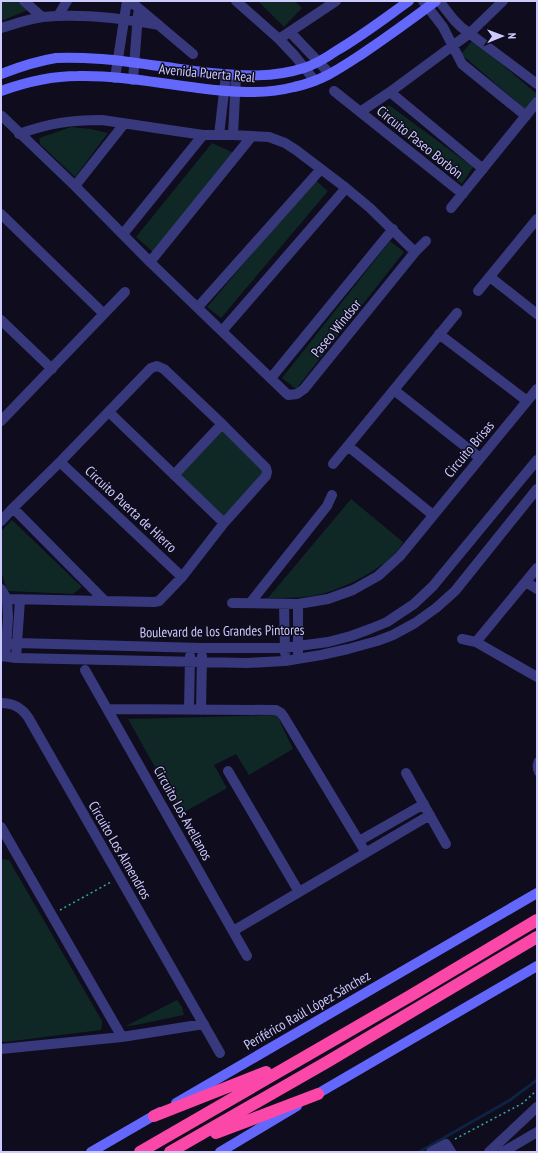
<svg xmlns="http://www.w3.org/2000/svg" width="538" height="1153" viewBox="0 0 538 1153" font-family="'PT Sans Narrow',sans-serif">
	<rect width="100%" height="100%" fill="#0e0c1d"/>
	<path fill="#0f2725" d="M1,1H17L28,10L1,21Z
		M258,1H295L302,8L284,27Z
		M473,40L537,94V97L526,110L461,54Z
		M389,105L473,167L462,184L381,117L378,113Z
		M71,127L91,129L108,133L75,177L40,144L39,138Z
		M212,143L234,153L153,252L136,237Z
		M315,180L328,191L221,318L207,307Z
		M390,241L404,252L296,389L282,378Z
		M222,426L266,472L224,520L178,475Z
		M351,499L403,542C401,546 399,549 396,552C378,572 338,592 312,596C297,598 282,598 268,598Z
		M12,520L82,587L73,594L7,591L1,571V531Z
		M277,715L293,749L249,775L236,754L214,765L227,788L181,814L128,719Z
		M1,859L9,860L102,1021V1025L101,1030L5,1042L1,1041Z
		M177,1000L182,1007L184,1015L136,1025L126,1026Z"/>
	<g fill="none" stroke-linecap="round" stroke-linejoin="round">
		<path stroke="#0d2341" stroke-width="3" d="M419,1152L510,1100L537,1080"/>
		<path stroke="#2fac9e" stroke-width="1.5" stroke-dasharray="2 3" stroke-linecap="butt" d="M60,910L111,882
			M455,1139L523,1103L537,1090"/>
		<path stroke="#38397c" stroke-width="5.5" d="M537,760C535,764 535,769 537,773"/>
		<path stroke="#38397c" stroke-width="10" d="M24,1L42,17
			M130,1L193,54
			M236,1L279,39L295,56L315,81
			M423,1L443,27L462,64L526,116
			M439,1L454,20L461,27L537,84
			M58,16L67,1
			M1,28C15,24 28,19 43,17C81,13 121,18 159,25
			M290,32L330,74
			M279,39L336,1
			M115,78L127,1
			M133,80L138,14
			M334,91L463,194
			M390,92L483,169
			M360,112L390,92L470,33L503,1
			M2,116L75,186L150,262L288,395L297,394L304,389L415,252L426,241
			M19,134C49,123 71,120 102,120L203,135H233L269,137L285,143L296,150L346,188L370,208L415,252
			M219,135L226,75
			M233,135L236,76
			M75,186L124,124
			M451,208L537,102
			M1,214L104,314
			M123,234L203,135
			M150,262L252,136
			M490,277L537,314
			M478,291L537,219
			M198,307L321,169
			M1,320L52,369
			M222,331L346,188
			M439,334L527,401
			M271,378L393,229
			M394,390L480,458
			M109,412L224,523
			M1,421L125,292
			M348,446L433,515
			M60,462L182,577
			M333,464L457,313
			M174,475L222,424
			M13,508L105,601
			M1,521L13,508L60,462L151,368L157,366L164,369L222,424L266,468L267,472L266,476L224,523L182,577L159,601L154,602L7,599
			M526,582L537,589
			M1,589L7,599L8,617L6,649
			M232,603L298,604L328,599L353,590L378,576L400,556L537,389
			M250,603L327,506L332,495
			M284,604L285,653
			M298,604V653
			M462,639L476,642L537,677
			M476,642L537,568
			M1,646L17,643L202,648H285L298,646L328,642L351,636L370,629L387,622L414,604L433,586L537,460
			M1,656L16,658L247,663L285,661L321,655L348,649L377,641L393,635L415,623L436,608L455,591L537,489
			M16,658L20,600
			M85,670L247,956
			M1,703C13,703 21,707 28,717L220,1053
			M108,709L276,710L281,713L284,717L366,853
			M189,709L190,656
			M201,710L202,656
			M228,771L299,892
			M406,773L446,844
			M1,827L122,1037
			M359,841L424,804
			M233,931L430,815
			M1,1049L122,1037L204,1024
			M431,1152L446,1144L451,1152
			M489,1152L537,1107
			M503,1152L537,1132"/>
		<path stroke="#6367fc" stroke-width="10" d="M1,74C19,67 37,61 56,58C72,57 87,58 102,59C138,62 174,69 211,73C242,76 273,78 304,68C316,64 326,58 336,51C362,36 385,18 409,1
			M1,91C26,82 51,76 78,76C116,75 159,83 198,88C230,92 263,95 294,87C322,81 339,69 362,54C387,37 412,19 436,1
			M312,1097L537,966
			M176,1103L537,893
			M91,1152L160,1112
			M220,1152L297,1106"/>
		<path stroke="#fb47a7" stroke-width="12" d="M154,1116L266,1072
			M216,1133L318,1094
			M140,1152L410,996L537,920
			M170,1152L327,1062L537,937"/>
	</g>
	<g text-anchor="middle" stroke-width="3" stroke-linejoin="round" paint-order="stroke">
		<g font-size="14" fill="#cdcafe" stroke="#0e0c1d">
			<text transform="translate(207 73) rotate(5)" y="5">Avenida Puerta Real</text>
			<text transform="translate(420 142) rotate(39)" y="5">Circuito Paseo Borbón</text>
			<text transform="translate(336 328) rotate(-51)" y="5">Paseo Windsor</text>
			<text transform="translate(469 449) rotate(-50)" y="5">Circuito Brisas</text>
			<text transform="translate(131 509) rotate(43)" y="5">Circuito Puerta de Hierro</text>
			<text transform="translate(222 631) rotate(-1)" y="5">Boulevard de los Grandes Pintores</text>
			<text transform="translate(183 813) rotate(61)" y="5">Circuito Los Avellanos</text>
			<text transform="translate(120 850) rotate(60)" y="5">Circuito Los Almendros</text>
			<text transform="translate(307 1010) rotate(-30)" y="5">Periférico Raúl López Sánchez</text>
		</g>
	</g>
	<rect width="538" height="1153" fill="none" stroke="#cdcafe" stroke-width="4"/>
	<g transform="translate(502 36) rotate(89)" stroke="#0e0c1d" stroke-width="3" paint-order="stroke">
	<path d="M0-3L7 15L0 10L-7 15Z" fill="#cdcafe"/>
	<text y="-6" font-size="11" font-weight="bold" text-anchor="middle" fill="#cdcafe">N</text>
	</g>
</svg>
